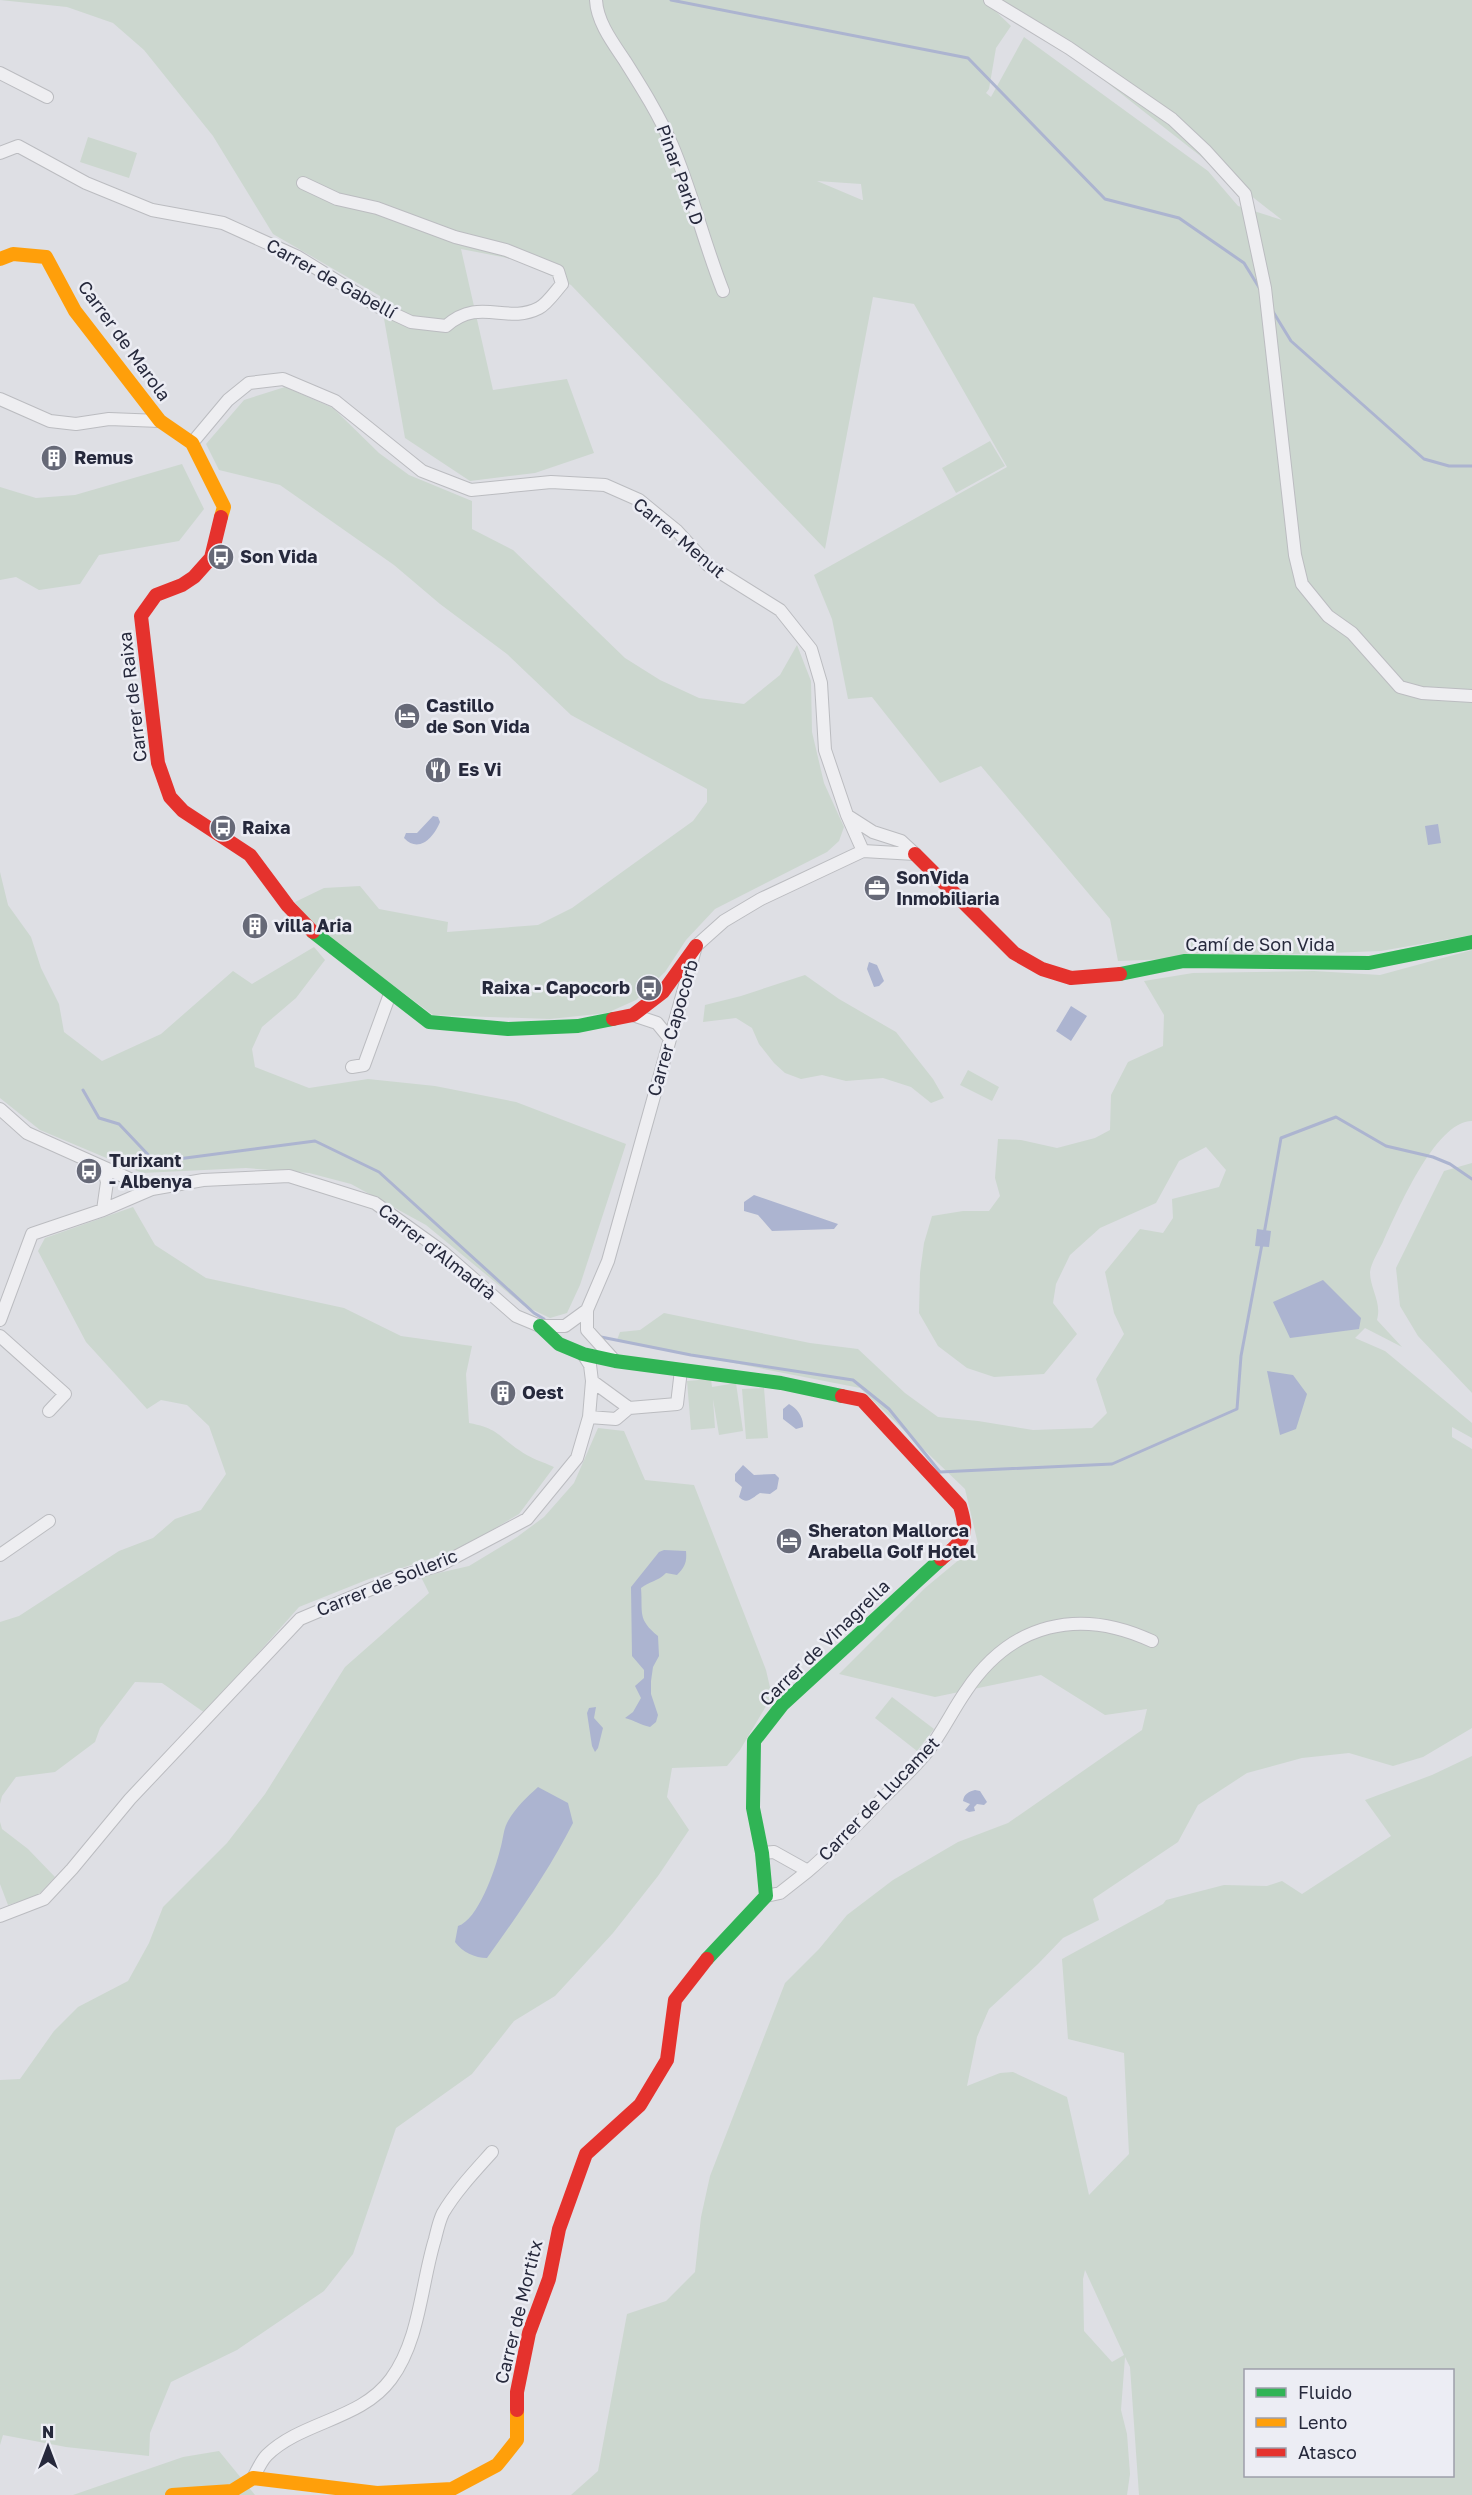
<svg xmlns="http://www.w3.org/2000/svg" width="1472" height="2495" viewBox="0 0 1472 2495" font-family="'Golos Text',sans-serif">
	<rect width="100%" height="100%" fill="#dedfe4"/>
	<path fill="#ccd7cf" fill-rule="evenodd" d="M0,0H984L1011,26L996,48L989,89L986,93L991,97L1024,37L1208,171L1238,206L1282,220L1002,0H1472V935L1381,951L1118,961L1110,919L981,766L940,783L872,697L848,699L832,619L814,575L1007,467L914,304L873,297L825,549L571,285L518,260L461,249L493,390L567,379L594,453L535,473L470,481L405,438L380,296L273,234L213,136L144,50L113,23L67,7ZM817,181L861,184L863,200H862Z
		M88,137L137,153L129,178L80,162Z
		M285,387L333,408L379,453L409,475L472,501V529L513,550L625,658L660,680L699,698L744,704L780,675L797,645L811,681L812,732L824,783L844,827L839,841L827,852L715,909L686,940L665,972L636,1000L607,1013L550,1019L433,1015L312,925L295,902L324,888L360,886L379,909L448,922L447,932L538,925L572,908L693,821L707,802V789L571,715L507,654L440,604L394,565L280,485L219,470L206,444L244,400Z
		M990,441L1005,466L956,493L942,468Z
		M182,464L204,509L179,541L99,555L80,584L39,590L16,577L0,580V487L36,498L75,495Z
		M0,872L8,905L31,937L41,968L59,1004L64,1032L102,1061L161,1034L233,971L252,984L314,947L325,960L296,998L262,1027L252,1049L255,1067L309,1088L368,1079L435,1086L516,1102L626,1144L580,1285L567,1313L550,1318L523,1305L426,1225L351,1184L309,1173L246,1168L142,1173L40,1130L0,1098Z
		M1472,950V1121C1435,1121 1397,1212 1383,1242C1379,1250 1371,1263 1370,1272C1370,1289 1382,1302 1377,1320L1402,1347L1365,1328L1355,1338L1385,1351L1472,1423V1438L1452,1427V1437L1472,1449V1728L1423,1757L1393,1766L1349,1753L1302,1758L1247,1773L1198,1805L1178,1842L1093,1899L1099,1920L1063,1938L1038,1964L989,2009L977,2037L967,2086L1000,2073L1013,2072L1067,2097L1089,2195L1129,2154L1124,2053L1068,2039L1062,1959L1163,1904L1166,1900L1224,1885L1267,1886L1282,1881L1302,1894L1391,1836L1365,1800L1432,1775L1472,1756V2495H1139L1130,2367L1125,2357L1121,2410L1127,2434L1130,2474L1127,2495H571L598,2471L627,2314L666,2301L695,2272L701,2217L710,2176L785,1983L819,1949L847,1915L893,1880L958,1842L1008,1823L1142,1730L1147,1709L1105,1715L1041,1675L935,1697L839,1674L925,1588L978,1544L965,1489L860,1388L617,1340L620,1332L640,1330L664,1313L810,1343L858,1349L905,1393L938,1417L978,1421L1033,1430L1092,1428L1107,1413L1096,1379L1124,1334L1114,1313L1105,1272L1140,1229L1163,1233L1173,1218L1172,1199L1219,1187L1226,1170L1206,1147L1179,1161L1156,1203L1100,1228L1070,1255L1056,1284L1053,1303L1077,1334L1044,1374L994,1377L967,1368L938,1346L919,1313L920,1273L924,1243L932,1216L963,1211H989L1000,1196L995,1178L998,1139L1021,1140L1057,1148L1095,1138L1110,1130L1111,1095L1128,1062L1163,1046L1164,1015L1144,981L1193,973L1314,971L1380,975ZM1085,2270L1124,2355L1112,2362L1084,2331L1083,2279ZM1246,2370H1452V2476H1246Z
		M805,975L839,999L896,1032L933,1079L944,1098L931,1103L911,1087L883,1078L846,1081L822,1075L801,1079L785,1073L774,1063L759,1044L752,1028L736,1018L703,1022L705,1005L741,996Z
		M968,1070L999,1087L992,1101L960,1085Z
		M1472,1163V1393L1418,1336L1400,1306L1396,1268L1444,1171Z
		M133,1207L155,1245L206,1278L344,1308L401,1336L472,1346L466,1374L469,1423C497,1428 497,1435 519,1450C529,1458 543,1462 554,1467L519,1514L462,1548L369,1579L299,1607L205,1713L162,1683L135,1682L100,1728L95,1742L55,1772L16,1777L2,1796L0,1804V1622L19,1616L119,1551L153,1538L175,1519L201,1510L226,1474L209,1426L187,1405L161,1400L147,1409L86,1342L38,1251L45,1238Z
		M711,1379L712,1387L736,1383L743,1431L719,1435L713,1399L715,1428L691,1430L687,1381Z
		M764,1388L768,1438L746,1439L742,1389Z
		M598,1428L624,1431L645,1480L694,1485L766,1670L772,1696L740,1750L727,1766L672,1768L667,1797L689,1830L658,1876L613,1933L555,1996L514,2021L472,2074L396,2128L353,2254L324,2291L237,2350L171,2382L150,2433L149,2456L66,2447L3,2435L0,2445V2080L20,2079L54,2031L78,2007L128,1981L149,1943L163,1907L227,1843L265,1794L345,1667L429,1593L421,1577L469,1566L517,1537L544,1517L574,1483Z
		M892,1697L934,1729L917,1751L875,1718Z
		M0,1822L2,1829L28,1849L55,1877L37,1896L8,1905L0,1884Z
		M219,2451L255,2495H73L183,2457Z"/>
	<path fill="#acb4d0" d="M433,816L438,817L440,822C434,837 419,854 404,838L406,833H417Z
		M1438,824L1441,843L1428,845L1425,826Z
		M869,962L877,965L884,981L879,986L874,987L867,969Z
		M1071,1006L1087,1016L1071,1041L1056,1031Z
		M754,1195L838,1224L834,1229L772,1231L758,1215L744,1211V1202Z
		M1257,1229L1271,1231L1269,1247L1255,1246Z
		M1323,1280L1361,1318L1359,1329L1290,1338L1273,1302Z
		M1267,1371L1293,1375L1307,1394L1296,1429L1280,1435Z
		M789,1404C797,1408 804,1418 803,1427L796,1429L783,1419V1409Z
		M743,1465L754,1475L775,1474L779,1478L777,1489L770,1494L760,1493C752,1498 747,1505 739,1497L742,1487L735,1481V1474Z
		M664,1550L686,1551C687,1562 685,1567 677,1575L666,1573C657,1582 650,1581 641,1588C643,1613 637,1619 658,1636L659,1656L653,1667L651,1681V1694L658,1715L656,1722L650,1727C640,1725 634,1720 625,1718L633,1712L641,1698L635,1686L644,1678V1670L632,1656L631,1587L659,1552Z
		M596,1707L594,1718L603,1728L598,1748L595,1752L592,1746L587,1713L589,1708Z
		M538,1787L568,1803L573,1823C549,1870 518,1915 487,1958C475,1958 462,1952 455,1942L458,1926C478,1920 495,1870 500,1850C503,1841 503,1831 507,1823C515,1808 526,1798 538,1787Z
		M975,1790L980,1791L987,1802L984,1805L977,1804L974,1807L975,1811L969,1812L965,1810L970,1804L963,1801C964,1794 968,1792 975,1790Z"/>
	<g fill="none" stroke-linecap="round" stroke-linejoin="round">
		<path stroke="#acb4d0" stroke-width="3" d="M671,0L968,58L1105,199L1179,218L1244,263L1260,289
			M1272,310L1291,341L1424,459L1449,466H1472
			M83,1090L99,1118L119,1124L155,1162L315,1141L379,1172L534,1313L544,1319
			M1264,1234L1281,1138L1336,1117L1386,1146L1433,1157L1450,1164L1472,1179
			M601,1337L691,1355L853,1380L889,1409L940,1472L1112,1464L1237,1409L1241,1356L1262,1244"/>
		<defs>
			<path id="street" d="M596,0C597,22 613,43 625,61C642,88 659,115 672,145C692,192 704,243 723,291
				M990,0L1069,48L1172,119L1205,150L1245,194L1265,288L1295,555L1302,584L1328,616L1352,633L1400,687L1422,693L1472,696
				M0,73L47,97
				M0,153L18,146L86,183L152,210L223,223L298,257L379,307L411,322L446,326C480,296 506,325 539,308C547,304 555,292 562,284L558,271L506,250L455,237L377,208L337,199L303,183
				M0,399L50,421L76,424L109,419L160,421
				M192,443L228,400L249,383L283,379L335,401L422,471L471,490L551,482L605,485L639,500L677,531L708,565L780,610L811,649L821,683L825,750L847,815L863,851
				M848,816L873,832L901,841L915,854
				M633,1015L657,1023L670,1039
				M352,1067L364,1065L390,994
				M0,1109L27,1133L152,1189
				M103,1167L107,1182L103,1210
				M0,1320L32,1234L103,1210L152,1189L203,1180L289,1176L375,1203L443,1252L516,1316L540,1326H565L587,1310
				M0,1336L65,1394L49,1411
				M614,1360L587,1330V1310L608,1261L696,946L724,921L761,899L863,851L915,854
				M592,1381L629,1408L677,1404L681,1370
				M589,1417L616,1419L629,1408
				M0,1555L49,1521
				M762,1853L774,1852L808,1871C835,1848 859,1823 883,1798C898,1783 914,1768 927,1752C942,1733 952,1711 966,1691C1011,1623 1079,1607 1152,1641
				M766,1896L780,1893L808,1871
				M0,1916L44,1899L72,1869L130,1799L300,1619L402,1576L440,1565L527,1519L577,1458L589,1417L592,1381L590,1365L583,1354
				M253,2478C257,2471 261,2461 267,2455C302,2421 361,2420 391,2379C420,2340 421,2284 435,2239C437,2231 439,2221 443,2213C456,2191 475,2171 492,2152"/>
		</defs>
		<use href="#street" stroke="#bbbcc0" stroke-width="14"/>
		<use href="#street" stroke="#eeeef1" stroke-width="12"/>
		<path stroke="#30b455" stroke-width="14" d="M313,932L429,1022L508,1029L578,1026L613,1019
			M1120,974L1184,961L1369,963L1472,942
			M540,1326L559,1344L583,1354L615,1361L781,1383L842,1396
			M707,1959L766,1896L762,1853L753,1808L754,1741L783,1704L941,1559"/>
		<path stroke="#ff9f0a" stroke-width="14" d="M0,259L13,254L46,257L75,311L160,421L192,443L224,507L221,517
			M172,2495L232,2491L253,2478L377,2493L452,2489L497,2465L517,2440V2410"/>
		<path stroke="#e5322d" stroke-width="14" d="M221,517L211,558L194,577L182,585L156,595L141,616L158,763L170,797L183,811L250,855L288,906L313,932
			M915,854L1014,953L1042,969L1071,978L1120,974
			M613,1019L633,1015L663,992L696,946
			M842,1396L862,1400L960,1506C969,1536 964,1540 941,1559
			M517,2410V2392L529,2333L549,2279L559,2229L586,2154L640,2105L667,2060L675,2000L707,1959"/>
	</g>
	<defs>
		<symbol id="building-disc" viewBox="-11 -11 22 22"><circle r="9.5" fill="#666977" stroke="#ecedf4"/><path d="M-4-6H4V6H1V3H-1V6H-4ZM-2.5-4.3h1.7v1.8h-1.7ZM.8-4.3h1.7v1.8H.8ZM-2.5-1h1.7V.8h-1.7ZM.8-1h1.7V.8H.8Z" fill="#fff"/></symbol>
		<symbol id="bus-disc" viewBox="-11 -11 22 22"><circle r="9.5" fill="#666977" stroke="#ecedf4"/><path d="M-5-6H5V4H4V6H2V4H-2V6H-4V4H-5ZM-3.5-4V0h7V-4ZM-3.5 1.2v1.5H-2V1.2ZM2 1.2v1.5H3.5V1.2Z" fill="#fff"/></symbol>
		<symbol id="hotel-disc" viewBox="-11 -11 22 22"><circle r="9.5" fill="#666977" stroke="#ecedf4"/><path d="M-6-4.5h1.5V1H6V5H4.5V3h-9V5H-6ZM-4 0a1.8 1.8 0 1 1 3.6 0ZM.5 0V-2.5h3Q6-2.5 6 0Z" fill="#fff"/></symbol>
		<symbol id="restaurant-disc" viewBox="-11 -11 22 22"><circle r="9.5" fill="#666977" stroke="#ecedf4"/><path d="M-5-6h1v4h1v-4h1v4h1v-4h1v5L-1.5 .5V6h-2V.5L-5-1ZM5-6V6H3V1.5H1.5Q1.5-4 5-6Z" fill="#fff"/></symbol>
		<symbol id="office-disc" viewBox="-11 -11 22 22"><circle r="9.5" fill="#666977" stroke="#ecedf4"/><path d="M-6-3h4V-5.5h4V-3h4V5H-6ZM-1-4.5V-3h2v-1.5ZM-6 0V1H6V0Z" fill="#fff"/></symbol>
	</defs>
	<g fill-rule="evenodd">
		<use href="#building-disc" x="39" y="443" width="30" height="30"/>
		<use href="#bus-disc" x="206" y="542" width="30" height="30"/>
		<use href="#hotel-disc" x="392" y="701" width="30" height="30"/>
		<use href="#restaurant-disc" x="423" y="755" width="30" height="30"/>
		<use href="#bus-disc" x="208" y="813" width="30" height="30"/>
		<use href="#office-disc" x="862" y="873" width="30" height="30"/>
		<use href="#building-disc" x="240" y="911" width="30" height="30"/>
		<use href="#bus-disc" x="634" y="973" width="30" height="30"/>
		<use href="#bus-disc" x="74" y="1156" width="30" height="30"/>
		<use href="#building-disc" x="488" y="1378" width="30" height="30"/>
		<use href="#hotel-disc" x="774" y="1526" width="30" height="30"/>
	</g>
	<g text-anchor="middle" stroke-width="5" stroke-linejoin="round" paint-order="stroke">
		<g font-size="18" fill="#26293c" stroke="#ecedf4">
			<text transform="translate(680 175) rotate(70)" y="6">Pinar Park D</text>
			<text transform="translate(331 279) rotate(29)" y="6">Carrer de Gabellí</text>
			<text transform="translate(124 341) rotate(54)" y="6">Carrer de Marola</text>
			<text transform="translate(679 538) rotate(40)" y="6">Carrer Menut</text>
			<text transform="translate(133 697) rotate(-97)" y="6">Carrer de Raixa</text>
			<text x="1260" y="951">Camí de Son Vida</text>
			<text transform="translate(673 1028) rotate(-74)" y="6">Carrer Capocorb</text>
			<text transform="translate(437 1252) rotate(38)" y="6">Carrer d'Almadrà</text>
			<text transform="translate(387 1583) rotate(-22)" y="6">Carrer de Solleric</text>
			<text transform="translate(825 1643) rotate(-44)" y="6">Carrer de Vinagrella</text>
			<text transform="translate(879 1799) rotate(-46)" y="6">Carrer de Llucamet</text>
			<text transform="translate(519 2312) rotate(-76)" y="6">Carrer de Mortitx</text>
		</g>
		<g font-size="18" font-weight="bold" fill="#26293c" stroke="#ecedf4" text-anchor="start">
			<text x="74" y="464">Remus</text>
			<text x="240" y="563">Son Vida</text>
			<text x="426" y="712">Castillo<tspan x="426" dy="21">de Son Vida</tspan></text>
			<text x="458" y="776">Es Vi</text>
			<text x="242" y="834">Raixa</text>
			<text x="896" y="884">SonVida<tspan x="896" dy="21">Inmobiliaria</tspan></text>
			<text x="274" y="932">villa Aria</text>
			<text x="630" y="994" text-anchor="end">Raixa - Capocorb</text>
			<text x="109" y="1167">Turixant<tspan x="109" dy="21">- Albenya</tspan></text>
			<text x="522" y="1399">Oest</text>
			<text x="808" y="1537">Sheraton Mallorca<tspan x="808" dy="21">Arabella Golf Hotel</tspan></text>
		</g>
	</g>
	<rect x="1244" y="2369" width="210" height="108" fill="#ecedf4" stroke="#9d9faa" stroke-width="1.5"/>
	<rect x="1256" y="2388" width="30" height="9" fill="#30b455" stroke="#9d9faa" stroke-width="1.5"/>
	<text x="1298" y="2399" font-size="18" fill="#26293c">Fluido</text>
	<rect x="1256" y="2418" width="30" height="9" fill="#ff9f0a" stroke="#9d9faa" stroke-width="1.5"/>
	<text x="1298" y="2429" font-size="18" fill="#26293c">Lento</text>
	<rect x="1256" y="2448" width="30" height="9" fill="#e5322d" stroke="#9d9faa" stroke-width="1.5"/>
	<text x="1298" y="2459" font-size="18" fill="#26293c">Atasco</text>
	<g transform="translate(48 2447)" stroke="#ecedf4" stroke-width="4.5" paint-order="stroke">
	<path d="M0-4.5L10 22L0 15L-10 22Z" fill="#26293c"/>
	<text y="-9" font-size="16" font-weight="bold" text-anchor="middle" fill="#26293c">N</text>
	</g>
</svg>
